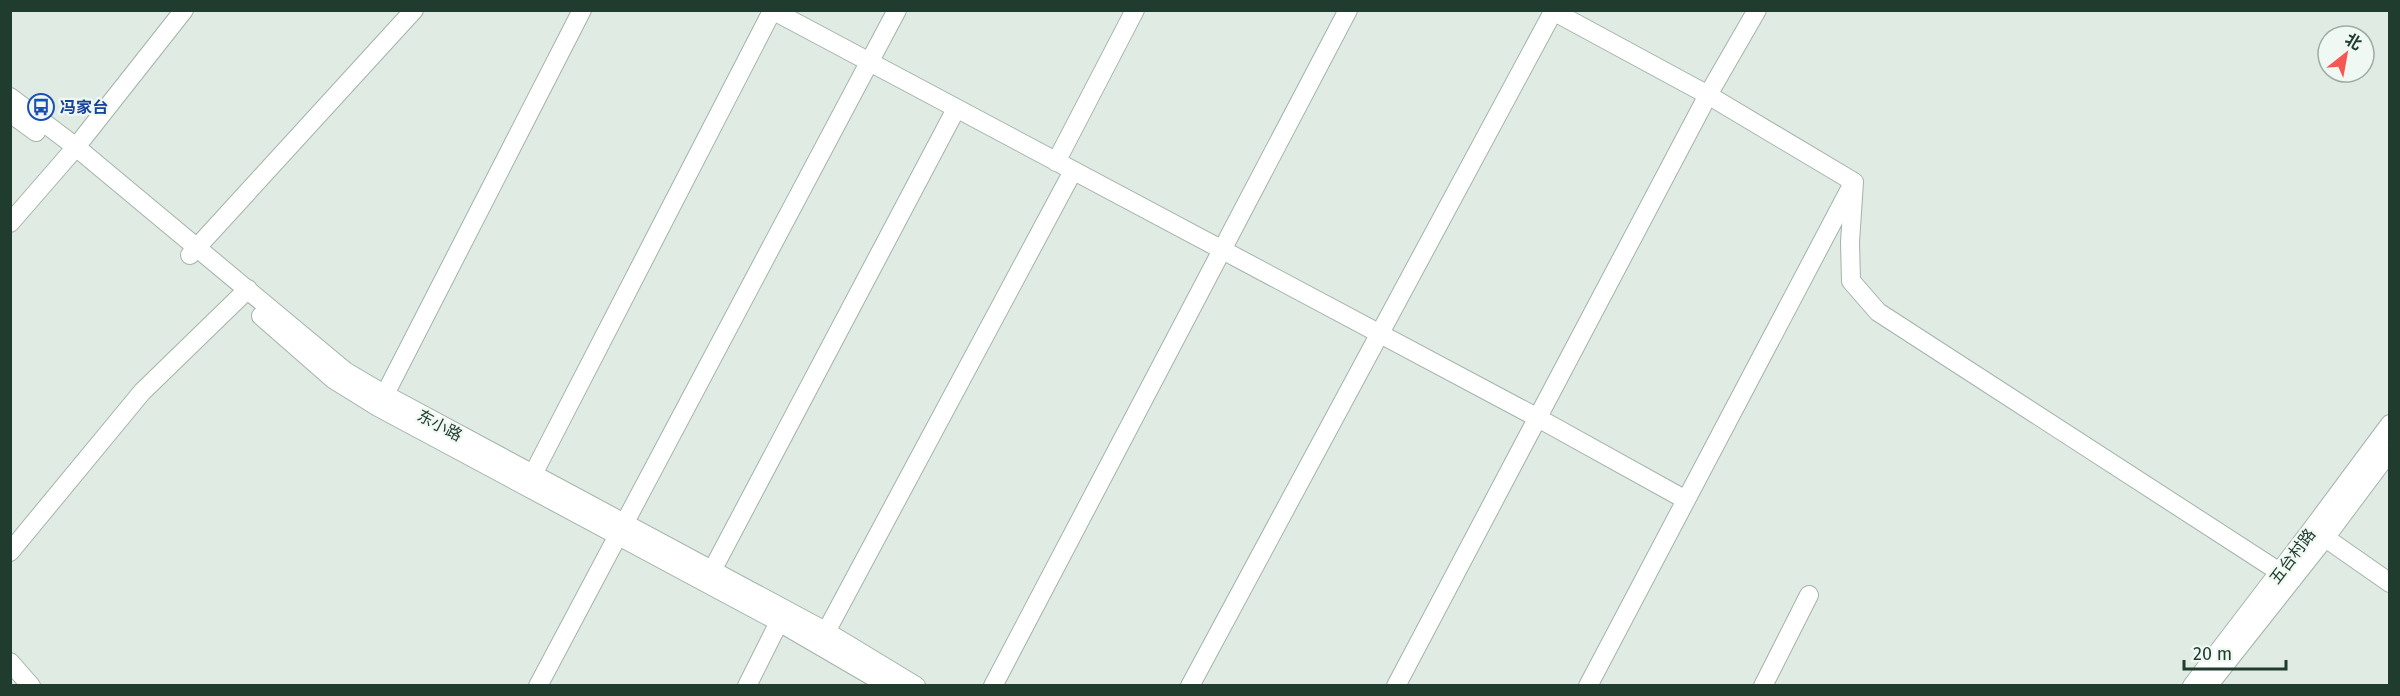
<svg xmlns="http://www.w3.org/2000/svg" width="2400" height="696" viewBox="0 0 2400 696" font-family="'Fira Sans','Noto Sans SC',sans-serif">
	<rect width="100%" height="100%" fill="#e0ebe4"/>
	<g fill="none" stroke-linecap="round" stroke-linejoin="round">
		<defs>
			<path id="minor" d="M772,10L1538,418L1686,500
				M1551,10L1708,95L1854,182
				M10,97L76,147L345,371L384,394L827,632L916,686
				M10,113L36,132
				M1056,162L1135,10
				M1854,182L1850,242L1851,281L1878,312L2292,580
				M10,223L76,147L184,10
				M190,255L414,10
				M261,316L333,379L378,407L779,622L889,686
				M380,404L582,10
				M528,484L772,11
				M2317,532L2390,583
				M10,552L142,392L248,289
				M706,582L956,109
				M820,643L1073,171
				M10,662L31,686
				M538,686L897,10
				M747,686L784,612
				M993,686L1348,10
				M1190,686L1554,10
				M1396,686L1708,95L1757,10
				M1588,686L1850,189
				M1763,686L1809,595
				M2192,686L2312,529L2390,424
				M2208,686L2325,538L2390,451"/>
		</defs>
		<use href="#minor" stroke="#a3b3aa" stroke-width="20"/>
		<use href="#minor" stroke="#fff" stroke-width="18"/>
	</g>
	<defs>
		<symbol id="bus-ring" viewBox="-11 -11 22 22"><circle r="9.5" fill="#f0f8f3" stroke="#1a4fb4" stroke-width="1.5"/><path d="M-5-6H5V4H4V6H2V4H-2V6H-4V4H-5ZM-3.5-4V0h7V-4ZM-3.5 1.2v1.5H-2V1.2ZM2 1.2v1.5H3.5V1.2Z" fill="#1a4fb4"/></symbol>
	</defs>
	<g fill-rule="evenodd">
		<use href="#bus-ring" x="26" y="92" width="30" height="30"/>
	</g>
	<g text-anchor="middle" stroke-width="4.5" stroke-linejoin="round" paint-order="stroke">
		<g font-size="16" font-weight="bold" fill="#164399" stroke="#f0f8f3" text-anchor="start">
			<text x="60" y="113">冯家台</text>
		</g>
		<g font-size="16" fill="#203c2e" stroke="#f0f8f3">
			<text transform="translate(440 425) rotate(28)" y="6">东小路</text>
			<text transform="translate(2292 556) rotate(-53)" y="6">五台村路</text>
		</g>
	</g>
	<rect width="2400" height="696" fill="none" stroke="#203c2e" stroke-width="24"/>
	<g transform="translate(2346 54) rotate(31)"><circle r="28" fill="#f0f8f3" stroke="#9dada4" stroke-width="1.5"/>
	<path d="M0-4.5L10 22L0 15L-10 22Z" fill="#f65753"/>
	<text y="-9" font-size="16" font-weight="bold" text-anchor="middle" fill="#203c2e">北</text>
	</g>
	<path d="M2184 660v9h102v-9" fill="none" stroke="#203c2e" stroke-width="3"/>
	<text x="2193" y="660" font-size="18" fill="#203c2e" stroke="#f0f8f3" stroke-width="4.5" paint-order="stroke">20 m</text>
</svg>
